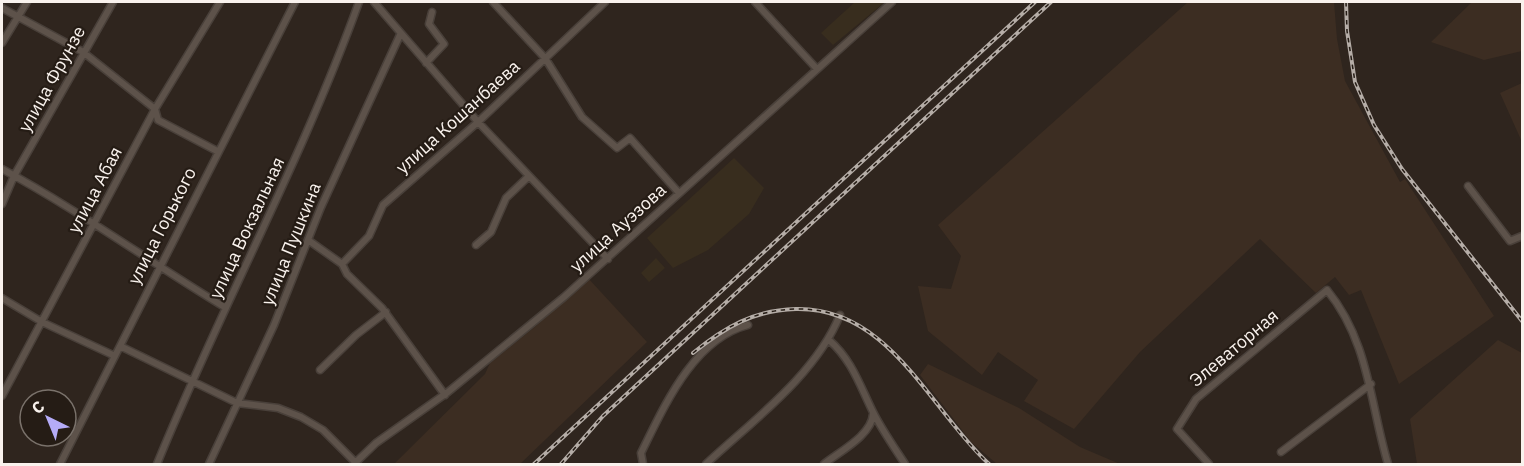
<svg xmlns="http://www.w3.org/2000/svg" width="1524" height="466" viewBox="0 0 1524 466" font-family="'IBM Plex Sans',sans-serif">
	<rect width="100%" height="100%" fill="#2f251e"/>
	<path fill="#382d1e" d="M855,2H885L833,45L821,33Z
		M734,158L764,188L749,214L708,250L673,268L647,238Z
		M656,258L665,268L649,282L641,273Z"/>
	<path fill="#3c2d22" d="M1188,2H1334L1337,39L1345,81L1400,182L1405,179L1494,316L1399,384L1361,290L1349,295L1335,277L1316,293L1260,239L1140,352L1074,429L1024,401L1038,380L998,352L982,375L928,331L918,286L951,289L961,256L938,225Z
		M1472,2H1522V51L1484,60L1431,42Z
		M1522,83V142L1500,93Z
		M587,277L647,342L520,464H394L485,374L490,363L536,326Z
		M1498,340L1522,353V464H1417L1410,419Z
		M928,364L1019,408L1080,447L1120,464H997L971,442L920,375Z"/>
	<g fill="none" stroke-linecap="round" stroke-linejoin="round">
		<defs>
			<path id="street" d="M374,2L478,122L608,259
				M493,2L545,58L582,117L617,148L630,138L679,193
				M755,2L817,69
				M2,8L83,52L155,109L158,120L217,151
				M2,43L27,2
				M426,63L444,44L429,24L432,12
				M2,169C80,211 151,263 226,308
				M1468,186L1510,241L1522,236
				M2,204L14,176L113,2
				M308,240L342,264L347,274L382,308L445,395
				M476,245L491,232L506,198L528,177
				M342,264L369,236L383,205L478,122L605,2
				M2,298L42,322L115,356
				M829,340C852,360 860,386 873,412C882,430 894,447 905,464
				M120,346L237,403L278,408L301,417L323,430L356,463
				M320,370L356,335L386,312
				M2,396L155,109L220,2
				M1281,452L1371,384
				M60,464L295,2
				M157,464C220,309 302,160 359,2
				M209,464L274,325L321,207L400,35
				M354,464L376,443L448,392L564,297L892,2
				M643,464L641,453C664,407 693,339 748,325
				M706,464C752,421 815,376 840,315
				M824,464C839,452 872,435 873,414
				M1209,464L1177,429L1196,399L1327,290C1369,341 1370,404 1388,464"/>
		</defs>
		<use href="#street" stroke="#49403a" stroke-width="9"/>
		<use href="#street" stroke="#5d524a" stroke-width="6"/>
		<defs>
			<path id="rail" d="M1346,2L1347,31L1355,82L1374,125L1402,169L1522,321
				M693,353C725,327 754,310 796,309C890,307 930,410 989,464
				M534,464L1035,2
				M561,464L603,416L1051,2"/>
		</defs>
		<use href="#rail" stroke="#b5ada7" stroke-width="4"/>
		<use href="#rail" stroke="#251c15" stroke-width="1.5" stroke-dasharray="4.5" stroke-linecap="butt"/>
	</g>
	<g text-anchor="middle" stroke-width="4.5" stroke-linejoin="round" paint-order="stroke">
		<g font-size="18" fill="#f9f2ed" stroke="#251c15">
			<text transform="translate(52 79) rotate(-61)" y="6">улица Фрунзе</text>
			<text transform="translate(458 117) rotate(-42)" y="6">улица Кошанбаева</text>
			<text transform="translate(95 190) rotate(-62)" y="6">улица Абая</text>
			<text transform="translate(162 226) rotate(-63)" y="6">улица Горького</text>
			<text transform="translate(247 228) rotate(-65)" y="6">улица Вокзальная</text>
			<text transform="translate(618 228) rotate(-42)" y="6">улица Ауэзова</text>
			<text transform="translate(291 244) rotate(-68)" y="6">улица Пушкина</text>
			<text transform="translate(1234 348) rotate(-40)" y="6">Элеваторная</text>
		</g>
	</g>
	<rect width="1524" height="466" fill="none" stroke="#f9f2ed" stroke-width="6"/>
	<g transform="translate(48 418) rotate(317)"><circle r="28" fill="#251c15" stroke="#7a726b" stroke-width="1.5"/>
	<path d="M0-4.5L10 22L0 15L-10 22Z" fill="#b5acf8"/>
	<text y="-9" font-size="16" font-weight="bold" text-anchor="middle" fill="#f9f2ed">С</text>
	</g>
</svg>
